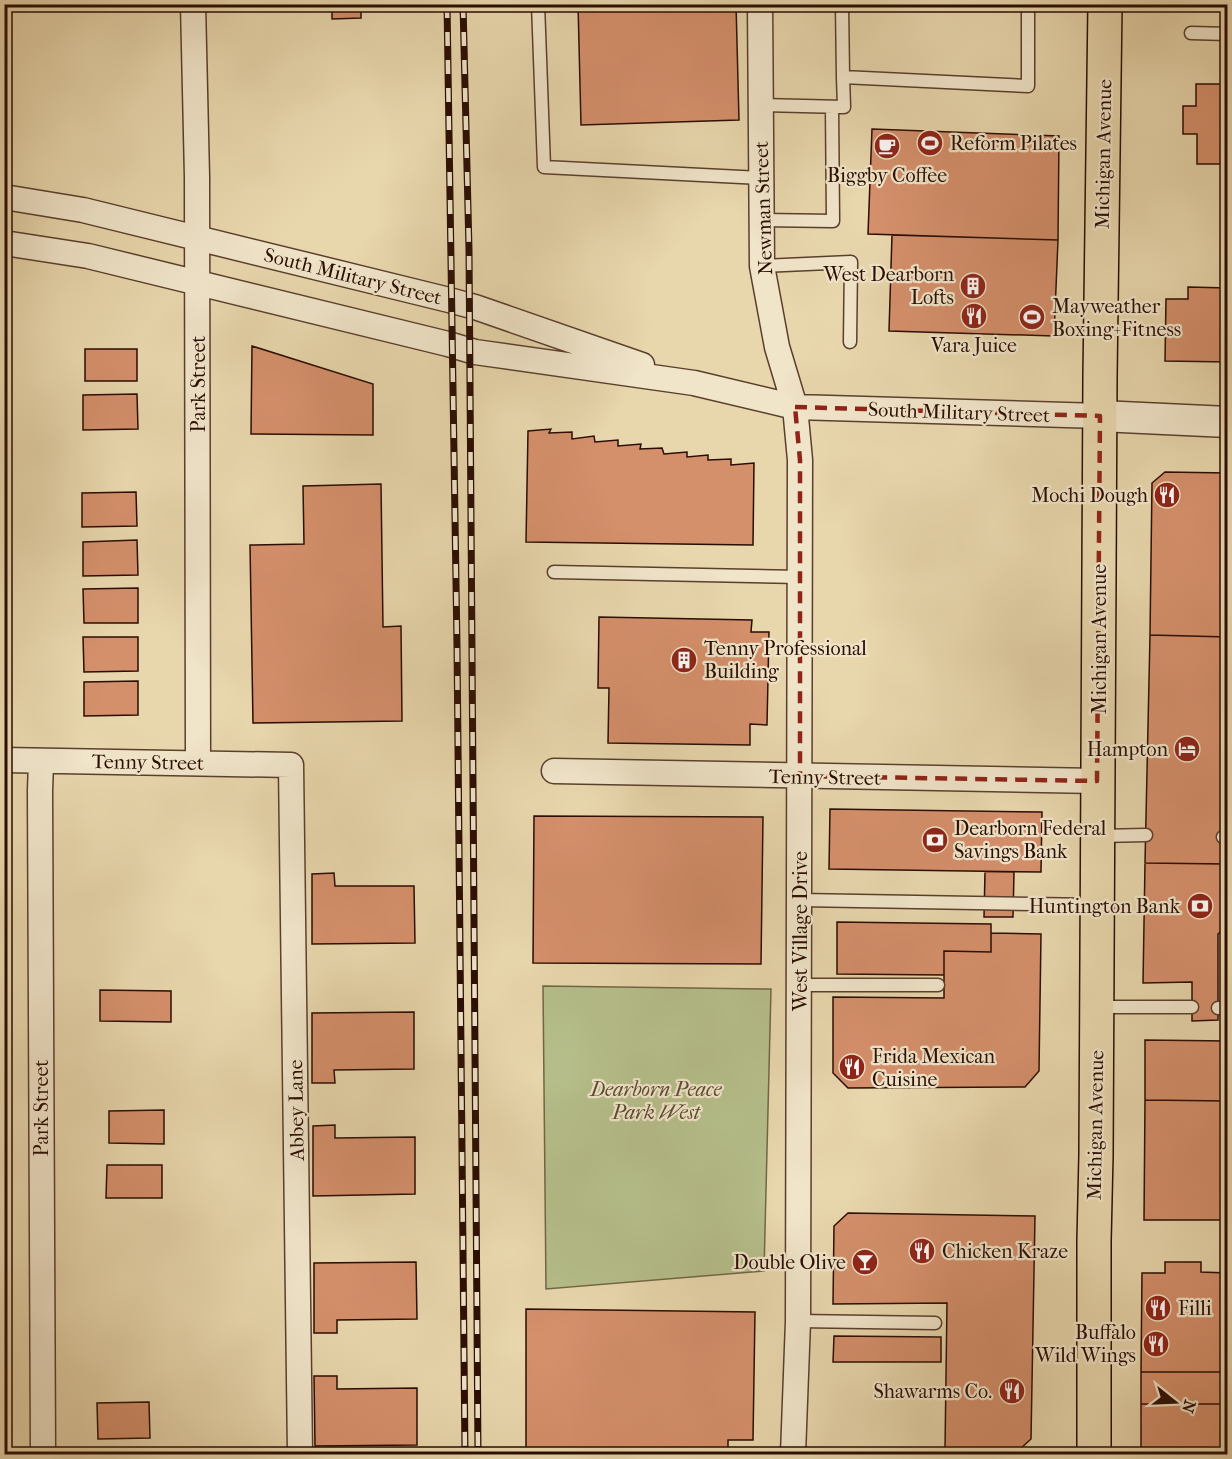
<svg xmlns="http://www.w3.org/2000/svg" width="1232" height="1459" viewBox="0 0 1232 1459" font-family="'IM FELL French Canon',serif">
	<rect width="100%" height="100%" fill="#e8d6ac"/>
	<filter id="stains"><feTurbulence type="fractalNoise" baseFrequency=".00333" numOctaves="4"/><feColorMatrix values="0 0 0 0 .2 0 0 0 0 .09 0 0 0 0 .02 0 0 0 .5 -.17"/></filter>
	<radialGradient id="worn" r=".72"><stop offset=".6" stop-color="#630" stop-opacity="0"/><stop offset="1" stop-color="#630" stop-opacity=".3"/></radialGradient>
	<path fill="#b5be8a" stroke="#706646" stroke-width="1.5" d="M543,986L771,989L764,1271L546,1289Z"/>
	<path fill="#d48f6b" stroke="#2a0d03" stroke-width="1.5" d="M332,4H361V18L332,19Z
		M578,4H736L739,120L581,125Z
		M1196,84H1228V164H1197V134H1183V106H1196Z
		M872,129L1059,136L1058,240L868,234Z
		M892,235L1058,240L1054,336L889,331Z
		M1188,287L1228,288V362L1165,361L1166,299H1188Z
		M252,346L373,384V435L251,434Z
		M85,349H137V381H85Z
		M137,394L138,429L83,430V395Z
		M551,429L549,433L572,432V439L594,436L595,442L618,440V446L641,444L640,449L662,448L664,454L687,452V457L708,455V460L731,459V465L754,463L753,545L526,542L528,431Z
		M1165,472L1228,473V637L1150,635L1152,483Z
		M381,484L383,627L401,626L402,721L253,723L250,545L304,544L303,486Z
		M136,492L137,526L82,527V493Z
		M137,540L138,575L83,576V542Z
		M138,588V623H84L83,589Z
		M599,617L752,620L751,632H769L767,725L750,724V745L608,743L609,688H598Z
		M1150,635L1228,637L1223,864L1145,863Z
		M83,637H138V671L84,672Z
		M138,681V715L84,716V682Z
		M830,809L1042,812L1041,872L829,869Z
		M534,816L763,817L761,964L533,963Z
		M1145,863L1228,864V925L1218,934V1020L1192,1021V982L1143,983Z
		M985,872H1014L1013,917H984Z
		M334,873L335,886H414L415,943L312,944V874Z
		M837,922L991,924V952L944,951V975L837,974Z
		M991,933L1041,934L1039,1071L1025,1087L848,1088L833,1073V997L944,998V951L991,952Z
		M100,990L171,991V1022L100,1021Z
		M414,1012V1069L334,1070L335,1083H312V1013Z
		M1145,1040L1228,1041V1101L1145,1100Z
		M1145,1100L1228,1101V1220H1144Z
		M164,1110V1144L109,1143V1111Z
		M335,1125V1138L415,1137V1194L313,1196V1126Z
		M107,1165H162V1198H106Z
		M848,1213L1035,1216L1031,1439L1020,1449H945L947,1303L833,1304L834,1226Z
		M416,1262L417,1319L337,1320V1333H314V1263Z
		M1165,1262H1201V1272L1228,1273V1372H1141L1142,1273H1165Z
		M526,1309L755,1312L753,1440H728V1454H526Z
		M834,1336L941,1337V1362H833Z
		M1141,1372H1228V1404H1141Z
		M314,1376H337V1389L417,1388V1445L315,1446Z
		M149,1402L150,1438L98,1439L97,1403Z
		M1141,1404H1228V1454H1141Z"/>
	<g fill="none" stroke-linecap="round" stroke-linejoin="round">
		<defs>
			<path id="service" d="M538,4L544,167L761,178
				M842,4L843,77L1028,86V4
				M1191,33L1228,34
				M760,105L844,107L843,77
				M762,220L833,221L832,107
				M762,266L851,262L850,342
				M554,572L800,577
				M1099,836L1146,835
				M1223,837L1228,838
				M800,900L1095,905
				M800,985H938
				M1097,1007H1192
				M1218,1008H1228
				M798,1321L935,1323"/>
			<path id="minor" d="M193,4L197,177L198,763
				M760,4L762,266L777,347L795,407L800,460L798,1321L793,1454
				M4,197L83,210L449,300L475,307L642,365
				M4,243L88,256L448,344L475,352L694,383L795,407L1100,416
				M4,760L291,765L300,1454
				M41,761L40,791L43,1454
				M554,771L1097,781"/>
			<path id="tertiary" d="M1100,416L1228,422"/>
			<path id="primary" d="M1094,1454V1241L1096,1155L1100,377L1105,4"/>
		</defs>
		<use href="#service" stroke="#5a3f2d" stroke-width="15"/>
		<use href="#minor" stroke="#5a3f2d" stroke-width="27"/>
		<use href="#tertiary" stroke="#5a3f2d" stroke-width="33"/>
		<use href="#primary" stroke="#2a0d03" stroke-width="36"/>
		<use href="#service" stroke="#f0e4c9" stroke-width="12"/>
		<use href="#minor" stroke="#f0e4c9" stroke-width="24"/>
		<use href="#tertiary" stroke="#f0e4c9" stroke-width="30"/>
		<use href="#primary" stroke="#e8d6ac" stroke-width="33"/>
		<defs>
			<path id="rail" d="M447,4L457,646L465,1454
				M463,4L469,250L478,1454"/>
		</defs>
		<use href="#rail" stroke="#2a0d03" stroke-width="7"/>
		<use href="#rail" stroke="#f0e4c9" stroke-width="4.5" stroke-dasharray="14" stroke-linecap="butt"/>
	</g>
	<path fill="none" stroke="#8f2418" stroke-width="4.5" stroke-dasharray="12 8" stroke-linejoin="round" d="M795,407L1100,416L1097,781L800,776V460Z"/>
	<defs>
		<symbol id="stadium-disc" viewBox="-11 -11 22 22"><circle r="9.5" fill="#8f2418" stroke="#f0e4c9"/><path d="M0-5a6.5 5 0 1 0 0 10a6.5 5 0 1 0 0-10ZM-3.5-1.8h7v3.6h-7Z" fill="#fff"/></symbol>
		<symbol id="cafe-disc" viewBox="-11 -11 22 22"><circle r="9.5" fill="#8f2418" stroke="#f0e4c9"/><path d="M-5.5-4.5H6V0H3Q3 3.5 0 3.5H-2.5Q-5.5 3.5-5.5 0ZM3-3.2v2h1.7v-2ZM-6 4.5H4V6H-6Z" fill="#fff"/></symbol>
		<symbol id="building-disc" viewBox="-11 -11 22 22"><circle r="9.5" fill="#8f2418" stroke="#f0e4c9"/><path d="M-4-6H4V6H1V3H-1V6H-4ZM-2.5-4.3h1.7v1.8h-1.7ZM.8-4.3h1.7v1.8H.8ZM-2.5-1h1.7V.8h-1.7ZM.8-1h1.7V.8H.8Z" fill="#fff"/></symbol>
		<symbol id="restaurant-disc" viewBox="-11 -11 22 22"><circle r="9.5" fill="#8f2418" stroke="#f0e4c9"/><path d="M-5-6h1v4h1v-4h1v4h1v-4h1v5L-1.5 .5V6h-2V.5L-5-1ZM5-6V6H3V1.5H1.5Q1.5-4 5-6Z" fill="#fff"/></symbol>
		<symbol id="hotel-disc" viewBox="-11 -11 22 22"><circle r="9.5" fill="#8f2418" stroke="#f0e4c9"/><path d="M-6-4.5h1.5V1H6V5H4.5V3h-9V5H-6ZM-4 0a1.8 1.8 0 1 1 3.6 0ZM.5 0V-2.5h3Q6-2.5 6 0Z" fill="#fff"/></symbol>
		<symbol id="bank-disc" viewBox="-11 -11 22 22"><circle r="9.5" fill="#8f2418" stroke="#f0e4c9"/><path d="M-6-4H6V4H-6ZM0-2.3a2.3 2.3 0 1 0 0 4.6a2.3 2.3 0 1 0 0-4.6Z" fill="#fff"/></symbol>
		<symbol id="bar-disc" viewBox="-11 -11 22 22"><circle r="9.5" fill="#8f2418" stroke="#f0e4c9"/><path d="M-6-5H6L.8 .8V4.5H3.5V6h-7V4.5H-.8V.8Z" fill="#fff"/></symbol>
	</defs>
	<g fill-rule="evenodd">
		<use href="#stadium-disc" x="915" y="128" width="30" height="30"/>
		<use href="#cafe-disc" x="872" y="131" width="30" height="30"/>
		<use href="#building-disc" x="958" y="271" width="30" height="30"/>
		<use href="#restaurant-disc" x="959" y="301" width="30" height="30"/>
		<use href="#stadium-disc" x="1017" y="302" width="30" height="30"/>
		<use href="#restaurant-disc" x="1152" y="480" width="30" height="30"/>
		<use href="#building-disc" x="669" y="645" width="30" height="30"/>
		<use href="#hotel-disc" x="1172" y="734" width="30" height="30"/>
		<use href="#bank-disc" x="920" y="825" width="30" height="30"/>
		<use href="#bank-disc" x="1185" y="891" width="30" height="30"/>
		<use href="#restaurant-disc" x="837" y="1052" width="30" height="30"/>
		<use href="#restaurant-disc" x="907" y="1236" width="30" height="30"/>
		<use href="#bar-disc" x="850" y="1247" width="30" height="30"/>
		<use href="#restaurant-disc" x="1143" y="1293" width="30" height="30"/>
		<use href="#restaurant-disc" x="1141" y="1329" width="30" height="30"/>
		<use href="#restaurant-disc" x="997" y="1376" width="30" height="30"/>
	</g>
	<g text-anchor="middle" stroke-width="4.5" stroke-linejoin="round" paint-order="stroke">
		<g font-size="20" fill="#2a0d03" stroke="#f0e4c9" text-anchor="start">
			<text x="950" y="150">Reform Pilates</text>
			<text x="887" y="182" text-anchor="middle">Biggby Coffee</text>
			<text x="954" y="281" text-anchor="end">West Dearborn<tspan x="954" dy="23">Lofts</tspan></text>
			<text x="1052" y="313">Mayweather<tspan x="1052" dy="23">Boxing+Fitness</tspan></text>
			<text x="974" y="352" text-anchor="middle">Vara Juice</text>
			<text x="1148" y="502" text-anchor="end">Mochi Dough</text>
			<text x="704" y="655">Tenny Professional<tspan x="704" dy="23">Building</tspan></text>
			<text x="1168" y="756" text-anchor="end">Hampton</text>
			<text x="954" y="835">Dearborn Federal<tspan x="954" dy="23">Savings Bank</tspan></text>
			<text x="1180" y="913" text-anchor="end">Huntington Bank</text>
			<text x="872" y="1063">Frida Mexican<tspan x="872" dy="23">Cuisine</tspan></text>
			<text x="942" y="1258">Chicken Kraze</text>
			<text x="846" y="1269" text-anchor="end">Double Olive</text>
			<text x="1178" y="1315">Filli</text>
			<text x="1136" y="1339" text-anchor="end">Buffalo<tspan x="1136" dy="23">Wild Wings</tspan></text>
			<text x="992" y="1398" text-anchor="end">Shawarms Co.</text>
		</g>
		<g font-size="20" fill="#2a0d03" stroke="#f0e4c9">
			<text transform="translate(1103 154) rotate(-89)" y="7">Michigan Avenue</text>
			<text transform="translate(763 208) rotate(-92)" y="7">Newman Street</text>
			<text transform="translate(353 276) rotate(14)" y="7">South Military Street</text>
			<text transform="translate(198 384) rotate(-90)" y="7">Park Street</text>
			<text transform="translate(959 412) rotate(2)" y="7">South Military Street</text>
			<text transform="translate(1099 639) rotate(-90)" y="7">Michigan Avenue</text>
			<text transform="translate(148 762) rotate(1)" y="7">Tenny Street</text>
			<text transform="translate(825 777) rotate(1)" y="7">Tenny Street</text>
			<text transform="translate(800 931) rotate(-90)" y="7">West Village Drive</text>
			<text transform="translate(41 1108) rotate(-90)" y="7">Park Street</text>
			<text transform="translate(296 1110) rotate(-91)" y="7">Abbey Lane</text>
			<text transform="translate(1095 1125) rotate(-89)" y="7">Michigan Avenue</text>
		</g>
		<g font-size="20" font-style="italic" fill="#5b4b32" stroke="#f0e4c9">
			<text x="656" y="1096">Dearborn Peace<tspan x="656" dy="23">Park West</tspan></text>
		</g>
	</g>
	<rect width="1232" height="1459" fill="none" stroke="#e8d6ac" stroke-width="24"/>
	<rect x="6" y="6" width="1220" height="1447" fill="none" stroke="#2a0d03" stroke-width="3"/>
	<rect x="12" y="12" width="1208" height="1435" fill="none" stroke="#2a0d03" stroke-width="1.5"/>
	<g transform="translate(1175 1402) rotate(108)" stroke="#f0e4c9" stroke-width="4.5" paint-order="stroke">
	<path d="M0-4.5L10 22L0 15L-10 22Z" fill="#2a0d03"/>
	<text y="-9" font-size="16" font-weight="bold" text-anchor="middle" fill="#2a0d03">N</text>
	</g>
	<rect width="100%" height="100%" filter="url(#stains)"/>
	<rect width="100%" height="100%" fill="url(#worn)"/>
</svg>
